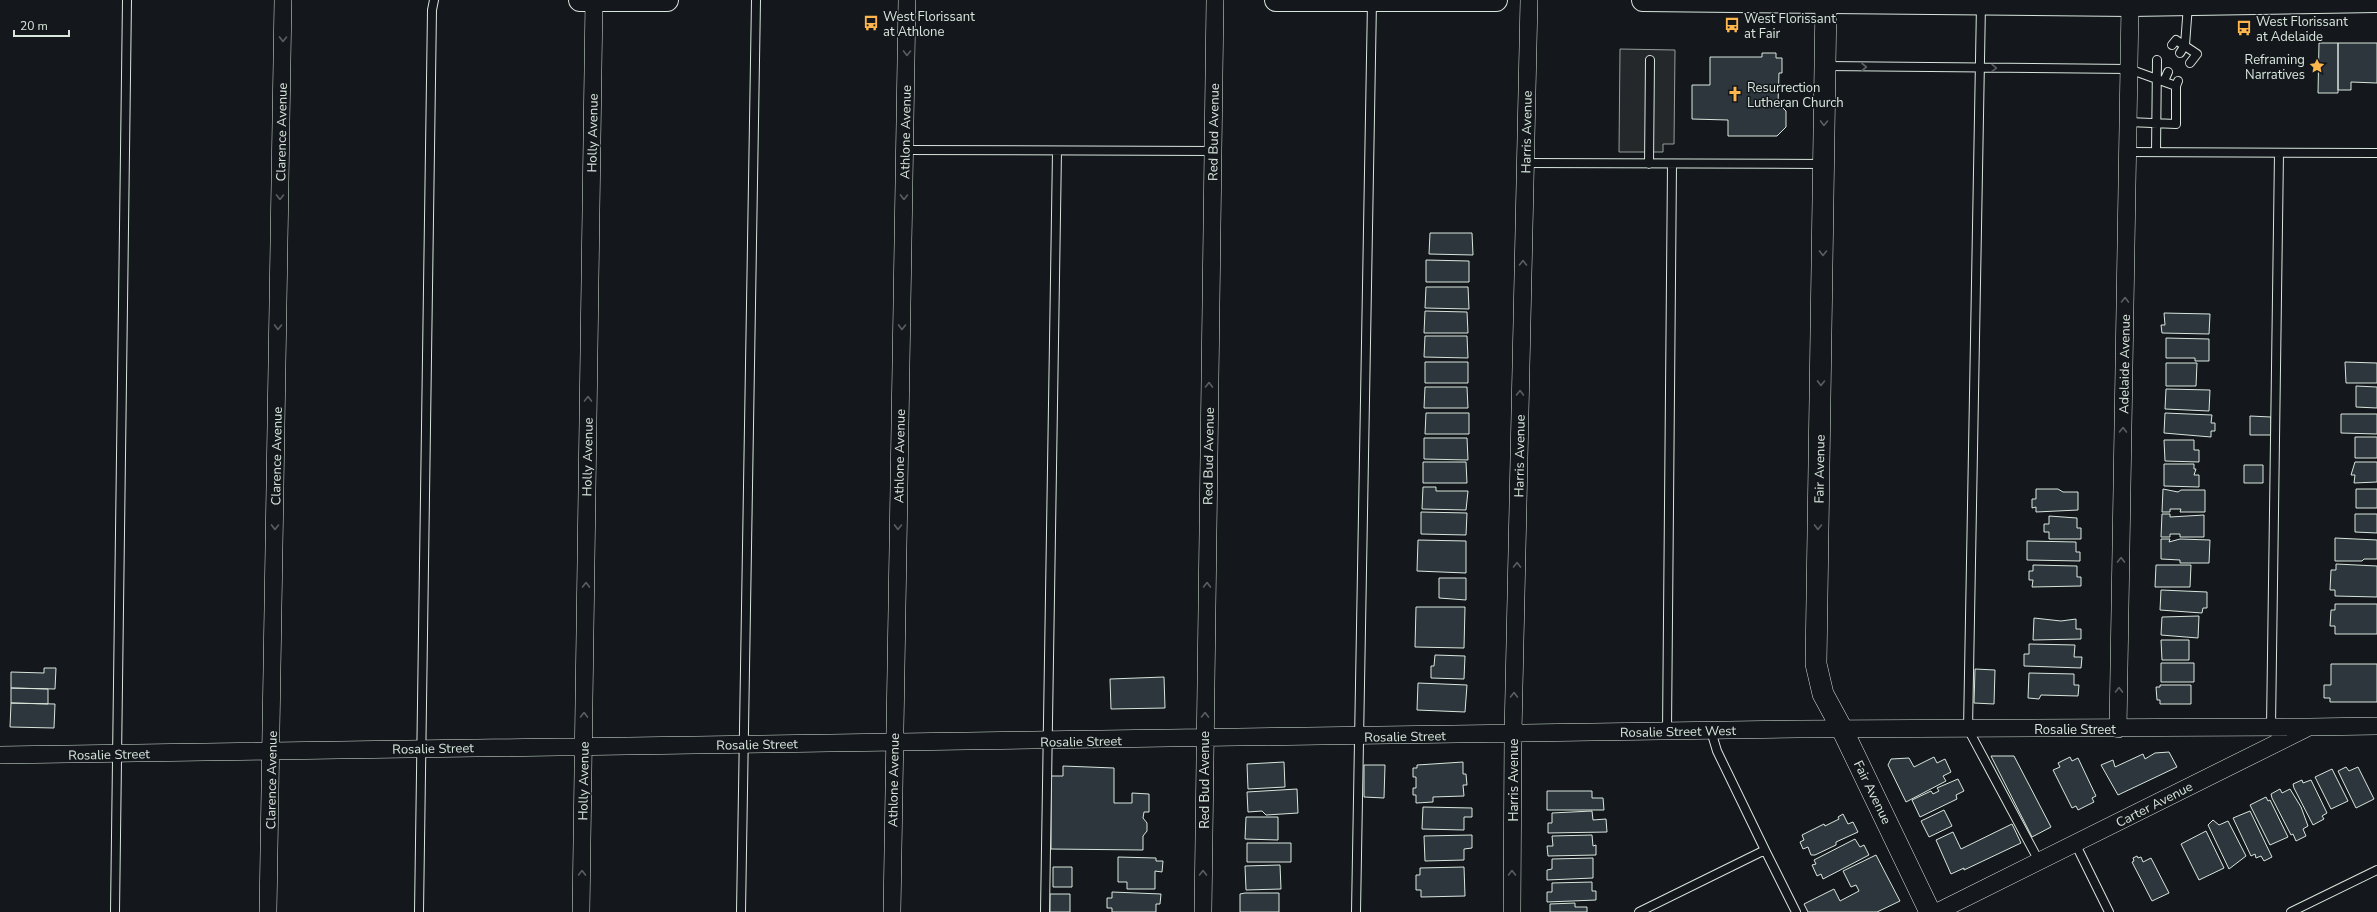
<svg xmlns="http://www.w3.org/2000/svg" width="2377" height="912" viewBox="0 0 2377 912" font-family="'Nunito Sans',sans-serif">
	<rect width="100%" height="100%" fill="#14181c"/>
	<path fill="#24282b" stroke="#939e99" d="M1620,49L1675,50L1674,144H1663V152H1619Z"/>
	<path fill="#2c363c" stroke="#d8e6dc" d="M2319,43H2338V93H2318Z
		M2338,43H2377V83L2351,82V90H2338Z
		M1762,53H1776V58H1782V73H1779L1778,103L1786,111V127L1777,136H1728V120L1692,119V85H1710V57H1762Z
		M1430,233H1472L1473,255L1429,254Z
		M1426,260L1469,261V282H1426Z
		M1426,287H1468L1469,309L1425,308Z
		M1425,311L1467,312L1468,333H1424Z
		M2164,313L2210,314L2209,334L2162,333L2161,325H2165Z
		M1425,336H1467L1468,358L1424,357Z
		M2166,338L2209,339V361H2195V358H2166Z
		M1425,362H1468V383H1425Z
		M2345,362L2377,363V383H2346Z
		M2166,363H2197L2196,386H2166Z
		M2356,386L2377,387V408L2356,407Z
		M1425,387H1467L1468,408H1424Z
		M2166,389L2210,390L2209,411L2165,409Z
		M1426,413H1469V434H1425Z
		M2165,413L2212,415L2211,423H2215V431H2211V437L2164,433Z
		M2341,414H2377V434L2341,433Z
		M2250,416L2271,417V435H2250Z
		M2355,437H2377V458H2355Z
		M1424,438H1467L1468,460L1424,459Z
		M2164,440H2194V450H2199V462L2165,461Z
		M1423,462H1466L1467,483H1423Z
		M2355,462H2377V482L2354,483L2355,475H2351Z
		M2164,464H2194V469H2196L2194,475H2199V487L2164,486Z
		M2244,465H2263V483H2244Z
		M1423,487H1436V491H1468L1466,510L1422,509Z
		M2036,489H2058L2063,492H2078V510L2036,512V507L2032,508V499H2036Z
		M2163,489L2178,492L2181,490H2205V512H2180L2181,509H2170V512H2162Z
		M2356,489H2377V508H2356Z
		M1421,512L1467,513L1466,535L1421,534Z
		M2162,514H2170V517L2204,515V537H2180V534H2170V537H2161Z
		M2355,514H2377V533L2355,532Z
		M2049,516L2077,518V528H2081V539H2049V532H2044V524H2049Z
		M2335,538L2377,540V559H2364L2362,561H2335Z
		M2161,539H2170L2169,542L2180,539L2210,540L2209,563H2180V560L2161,559Z
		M1418,540L1466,541V573L1417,571Z
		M2027,541L2076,542V552H2080V561L2027,560Z
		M2336,564L2377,566V597L2335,596V590H2330L2331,570H2336Z
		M2033,565L2077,566V577H2081V586L2032,587L2033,580H2029V571H2033Z
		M2156,565H2191L2190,587H2155Z
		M1439,578H1466V600L1439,598Z
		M2161,590L2207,592V608H2203L2202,613L2160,610Z
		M2335,604H2377V634H2335V626H2330L2331,610H2335Z
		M1416,607H1465L1464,648L1415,647Z
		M2199,616L2198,638L2161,635L2162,617Z
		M2034,618L2061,621L2076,619V629H2081V639L2033,640Z
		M2161,640H2189V660H2162Z
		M2029,644L2075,645L2074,657H2082L2081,668L2024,666V654H2029Z
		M1435,655L1465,656L1464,679L1431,678V666H1434Z
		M2161,663H2194V682H2161Z
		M2331,664H2377V702H2330V698H2324V685H2331Z
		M44,668H56L55,689L11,688V672L44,673Z
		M1975,669L1995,670L1994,704L1974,703Z
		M2029,673L2074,674V685H2079L2078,696L2041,695L2039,699L2028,698Z
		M1164,677L1165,708L1111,709L1110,679Z
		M1418,683L1467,685L1465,712L1417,710Z
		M2160,685H2191V704H2160V700H2157L2156,687H2160Z
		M11,688L48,689V704L11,703Z
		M11,703L55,704L54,728L10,727Z
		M2169,752L2177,767L2118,795L2101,765L2113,760L2115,767L2143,754L2145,759L2155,753Z
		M1991,756H2014L2051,827L2032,837Z
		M1934,757L1937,763L1945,759L1951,772L1943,776L1946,781L1906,802L1888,765L1891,759L1909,758L1914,767Z
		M2070,757L2072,761L2078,758L2096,796L2092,798L2094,802L2078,810L2076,806L2072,808L2053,770L2060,767L2058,763Z
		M1284,762L1285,787L1248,789L1247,764Z
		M1463,762V774H1466L1467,785H1463L1464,796L1433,797V802L1416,803V795H1413V788H1416V777H1413V768H1417V765Z
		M1364,765H1385L1384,798L1364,797Z
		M1063,766L1114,768V803H1132V793L1149,794V812H1144L1143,818L1147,823V831L1143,836V850L1051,849V776H1063Z
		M2346,767L2349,771L2358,767L2374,799L2356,808L2338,771Z
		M2332,769L2348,801L2331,809L2315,777Z
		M1958,779L1964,791L1956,795L1957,799L1920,817L1912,800L1931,791L1933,794L1939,791L1937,788Z
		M2302,780L2303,783L2311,780L2327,813L2322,816L2324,819L2313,825L2294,788L2293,784Z
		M1297,789L1298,813L1266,815L1262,811L1248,812L1247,792Z
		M2280,789L2282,793L2290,789L2301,807L2308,826L2303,829L2306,836L2296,841L2293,834L2291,835L2272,798L2271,794Z
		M1547,791H1592V798H1603L1604,810H1547Z
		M2266,797L2268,801L2270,800L2288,837L2270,845L2250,805Z
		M1423,807L1472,808V817H1464V830L1422,829Z
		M1944,810L1952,826L1929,837L1921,821Z
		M1592,811L1593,820L1606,819L1607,832L1548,833V823H1552V813Z
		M2250,811L2272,857L2264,861L2261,856L2256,858L2255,854L2251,856L2233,818Z
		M1843,814L1848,824L1853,822L1858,832L1836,842V845L1815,855H1811L1808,847L1803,849L1800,842L1804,840L1802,835L1824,824L1825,826L1839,819L1838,817Z
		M1246,817H1278V840L1245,839Z
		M2213,820L2219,825L2228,821L2246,856L2229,869L2208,825Z
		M2012,824L2021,843L1964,870V868L1951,874L1936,840L1953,832L1961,849Z
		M2206,831L2224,868L2199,880L2181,844Z
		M1472,835V848L1464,849V860L1425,861L1424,836Z
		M1592,835L1593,846L1596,845V855L1548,856L1547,846H1553L1552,836Z
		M1855,839L1860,847L1864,845L1869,855L1823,879L1821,874L1817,876L1812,865L1816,864L1814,860Z
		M1247,843H1291V862H1247Z
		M1876,855L1900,901L1877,912H1808L1804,904L1834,889L1840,901L1859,891L1856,885L1851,887L1843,871Z
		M2137,856L2138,858L2141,857L2143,862L2151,858L2169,893L2152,901L2132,862L2134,861L2133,858Z
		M1118,857L1156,858V861H1163L1162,872L1155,871V889H1127V882H1118Z
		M1593,858V878L1547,880V870L1552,869V859Z
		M1280,865L1281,889L1246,890L1245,866Z
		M1053,867H1072V887H1053Z
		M1464,867L1465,896L1421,897V890H1416V875H1420V868Z
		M1592,882V891H1596V900L1547,902V892H1552V883Z
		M1112,892L1161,894L1160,904H1156V912H1112V908H1107V898H1112Z
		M1245,893H1279V912H1240V894Z
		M1050,894H1070V912H1050Z
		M1575,903V907H1587V912H1550V904Z"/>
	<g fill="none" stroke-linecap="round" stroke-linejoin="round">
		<defs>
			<path id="service" d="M1981,4L1968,729L2039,861
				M2172,45L2176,40L2197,54L2190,63
				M2180,53L2185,45L2188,5
				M1826,66L2129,69L2176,86
				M2164,81L2168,72
				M2128,122L2176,124V86L2178,81
				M905,150L1213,151
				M2127,152L2377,153
				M2156,152L2157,60
				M1525,163L1824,164
				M1649,164L1650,60
				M2271,727L2279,153
				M1667,731L1672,165
				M1711,731L1717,751L1765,850
				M2075,843L2109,912
				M115,912L127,0
				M419,912L432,10L434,0
				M741,912L756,0
				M1045,912L1057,151
				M1356,912L1372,1
				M1639,912L1765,850L1796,912
				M2291,912L2377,870"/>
			<path id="minor" d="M2118,729L2130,5
				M0,755L1797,729L2309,727
				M268,912L283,0
				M581,912L594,0
				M892,912L907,0
				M1203,912L1215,0
				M1512,912L1513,734L1529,0
				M1937,912L2309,727L2377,726"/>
			<path id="tertiary" d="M1826,0L1816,664L1823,694L1842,729L1930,912"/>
			<path id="secondary" d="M580,0H667
				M1276,0H1496
				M1643,0L2130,5L2377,1"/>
		</defs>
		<use href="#service" stroke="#d8e6dc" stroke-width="10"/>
		<use href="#minor" stroke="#d8e6dc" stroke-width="18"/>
		<use href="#tertiary" stroke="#d8e6dc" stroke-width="22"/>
		<use href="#secondary" stroke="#d8e6dc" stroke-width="24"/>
		<use href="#service" stroke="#14181c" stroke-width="8"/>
		<use href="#minor" stroke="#14181c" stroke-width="17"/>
		<use href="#tertiary" stroke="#14181c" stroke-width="21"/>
		<use href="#secondary" stroke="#14181c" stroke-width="22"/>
	</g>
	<defs><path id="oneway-chevron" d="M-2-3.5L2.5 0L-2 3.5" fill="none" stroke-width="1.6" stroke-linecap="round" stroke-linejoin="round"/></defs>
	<g stroke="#59605f">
		<use href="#oneway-chevron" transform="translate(283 39) rotate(91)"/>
		<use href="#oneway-chevron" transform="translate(907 53) rotate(91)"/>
		<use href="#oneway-chevron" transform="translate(1864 67)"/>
		<use href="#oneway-chevron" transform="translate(1994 68) rotate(1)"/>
		<use href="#oneway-chevron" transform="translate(1824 123) rotate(91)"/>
		<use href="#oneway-chevron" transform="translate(280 197) rotate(91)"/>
		<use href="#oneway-chevron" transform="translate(904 197) rotate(91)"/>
		<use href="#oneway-chevron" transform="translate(1823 253) rotate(91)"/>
		<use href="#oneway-chevron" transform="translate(1523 263) rotate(-89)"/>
		<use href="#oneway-chevron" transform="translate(2125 300) rotate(-89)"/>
		<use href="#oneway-chevron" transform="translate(278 327) rotate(91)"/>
		<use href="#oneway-chevron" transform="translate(902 327) rotate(91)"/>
		<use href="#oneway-chevron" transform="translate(1821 383) rotate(91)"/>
		<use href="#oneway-chevron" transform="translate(1209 385) rotate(-89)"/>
		<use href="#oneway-chevron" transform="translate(1520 393) rotate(-89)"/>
		<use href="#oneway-chevron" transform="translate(588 399) rotate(-89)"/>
		<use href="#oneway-chevron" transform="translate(2123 430) rotate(-89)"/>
		<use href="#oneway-chevron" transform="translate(275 527) rotate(91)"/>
		<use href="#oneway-chevron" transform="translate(898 527) rotate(91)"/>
		<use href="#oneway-chevron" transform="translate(1818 527) rotate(91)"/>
		<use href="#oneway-chevron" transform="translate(2121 560) rotate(-89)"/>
		<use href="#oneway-chevron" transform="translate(1517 565) rotate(-89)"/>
		<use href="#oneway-chevron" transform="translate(586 585) rotate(-89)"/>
		<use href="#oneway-chevron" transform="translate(1207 585) rotate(-89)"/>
		<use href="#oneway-chevron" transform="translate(2119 690) rotate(-89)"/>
		<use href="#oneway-chevron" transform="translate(1514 695) rotate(-89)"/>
		<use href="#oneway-chevron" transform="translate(584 715) rotate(-89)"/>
		<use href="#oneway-chevron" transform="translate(1205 715) rotate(-89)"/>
		<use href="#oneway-chevron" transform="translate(582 873) rotate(-89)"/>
		<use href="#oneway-chevron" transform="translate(1203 873) rotate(-89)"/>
		<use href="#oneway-chevron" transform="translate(1512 873) rotate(-90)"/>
	</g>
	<defs>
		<symbol id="bus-bare" viewBox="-9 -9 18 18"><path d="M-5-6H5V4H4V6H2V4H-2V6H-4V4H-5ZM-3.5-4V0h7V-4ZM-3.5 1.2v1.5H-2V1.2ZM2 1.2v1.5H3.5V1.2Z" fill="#ffb74d" stroke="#14181c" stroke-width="2.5" paint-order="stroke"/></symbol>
		<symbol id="sight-bare" viewBox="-9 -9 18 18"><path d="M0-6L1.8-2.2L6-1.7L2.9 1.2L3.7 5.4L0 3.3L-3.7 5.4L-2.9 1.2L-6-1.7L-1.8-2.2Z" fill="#ffb74d" stroke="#14181c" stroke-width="2.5" paint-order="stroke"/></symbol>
		<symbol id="church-bare" viewBox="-9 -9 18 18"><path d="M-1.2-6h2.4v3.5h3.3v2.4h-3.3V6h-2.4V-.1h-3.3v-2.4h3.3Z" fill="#ffb74d" stroke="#14181c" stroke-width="2.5" paint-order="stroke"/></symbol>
	</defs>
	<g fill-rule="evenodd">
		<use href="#bus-bare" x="860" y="12" width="22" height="22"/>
		<use href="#bus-bare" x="1721" y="14" width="22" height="22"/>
		<use href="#bus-bare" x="2233" y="17" width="22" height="22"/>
		<use href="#sight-bare" x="2306" y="55" width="22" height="22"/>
		<use href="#church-bare" x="1724" y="83" width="22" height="22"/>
	</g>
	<g text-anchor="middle" stroke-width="3" stroke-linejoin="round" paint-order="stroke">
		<g font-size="13" fill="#d8e6dc" stroke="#14181c" text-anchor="start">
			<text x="883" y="21">West Florissant<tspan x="883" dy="15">at Athlone</tspan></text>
			<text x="1744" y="23">West Florissant<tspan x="1744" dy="15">at Fair</tspan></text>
			<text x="2256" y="26">West Florissant<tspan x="2256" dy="15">at Adelaide</tspan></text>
			<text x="2305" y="64" text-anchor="end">Reframing<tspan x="2305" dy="15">Narratives</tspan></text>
			<text x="1747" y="92">Resurrection<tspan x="1747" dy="15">Lutheran Church</tspan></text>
		</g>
		<g font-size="13" fill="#d8e6dc" stroke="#14181c">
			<text transform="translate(281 132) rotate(-89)" y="5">Clarence Avenue</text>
			<text transform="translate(905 132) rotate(-89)" y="5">Athlone Avenue</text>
			<text transform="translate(1213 132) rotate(-89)" y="5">Red Bud Avenue</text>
			<text transform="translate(1526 132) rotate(-89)" y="5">Harris Avenue</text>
			<text transform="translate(592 133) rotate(-89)" y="5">Holly Avenue</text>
			<text transform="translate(2124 364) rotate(-89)" y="5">Adelaide Avenue</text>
			<text transform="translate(276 456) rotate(-89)" y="5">Clarence Avenue</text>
			<text transform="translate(899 456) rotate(-89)" y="5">Athlone Avenue</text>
			<text transform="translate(1208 456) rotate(-89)" y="5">Red Bud Avenue</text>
			<text transform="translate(1519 456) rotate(-89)" y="5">Harris Avenue</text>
			<text transform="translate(587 457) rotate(-89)" y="5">Holly Avenue</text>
			<text transform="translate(1819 469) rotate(-89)" y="5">Fair Avenue</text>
			<text x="2075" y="734">Rosalie Street</text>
			<text transform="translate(1678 731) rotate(-1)" y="5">Rosalie Street West</text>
			<text transform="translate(1405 736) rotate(-1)" y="5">Rosalie Street</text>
			<text transform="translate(1081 741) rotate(-1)" y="5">Rosalie Street</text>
			<text transform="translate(757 744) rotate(-1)" y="5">Rosalie Street</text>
			<text transform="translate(433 748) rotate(-1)" y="5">Rosalie Street</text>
			<text transform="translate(109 754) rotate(-1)" y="5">Rosalie Street</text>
			<text transform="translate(271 780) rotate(-89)" y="5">Clarence Avenue</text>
			<text transform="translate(893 780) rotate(-89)" y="5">Athlone Avenue</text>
			<text transform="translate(1204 780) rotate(-90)" y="5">Red Bud Avenue</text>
			<text transform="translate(1513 780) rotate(-90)" y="5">Harris Avenue</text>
			<text transform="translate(583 781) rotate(-89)" y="5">Holly Avenue</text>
			<text transform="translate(1873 792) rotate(64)" y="5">Fair Avenue</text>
			<text transform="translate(2154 804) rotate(-27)" y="5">Carter Avenue</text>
		</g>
	</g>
	<path d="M14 30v6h55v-6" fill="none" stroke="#d8e6dc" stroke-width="2"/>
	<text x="20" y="30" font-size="12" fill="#d8e6dc" stroke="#14181c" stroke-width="3" paint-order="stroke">20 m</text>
</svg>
